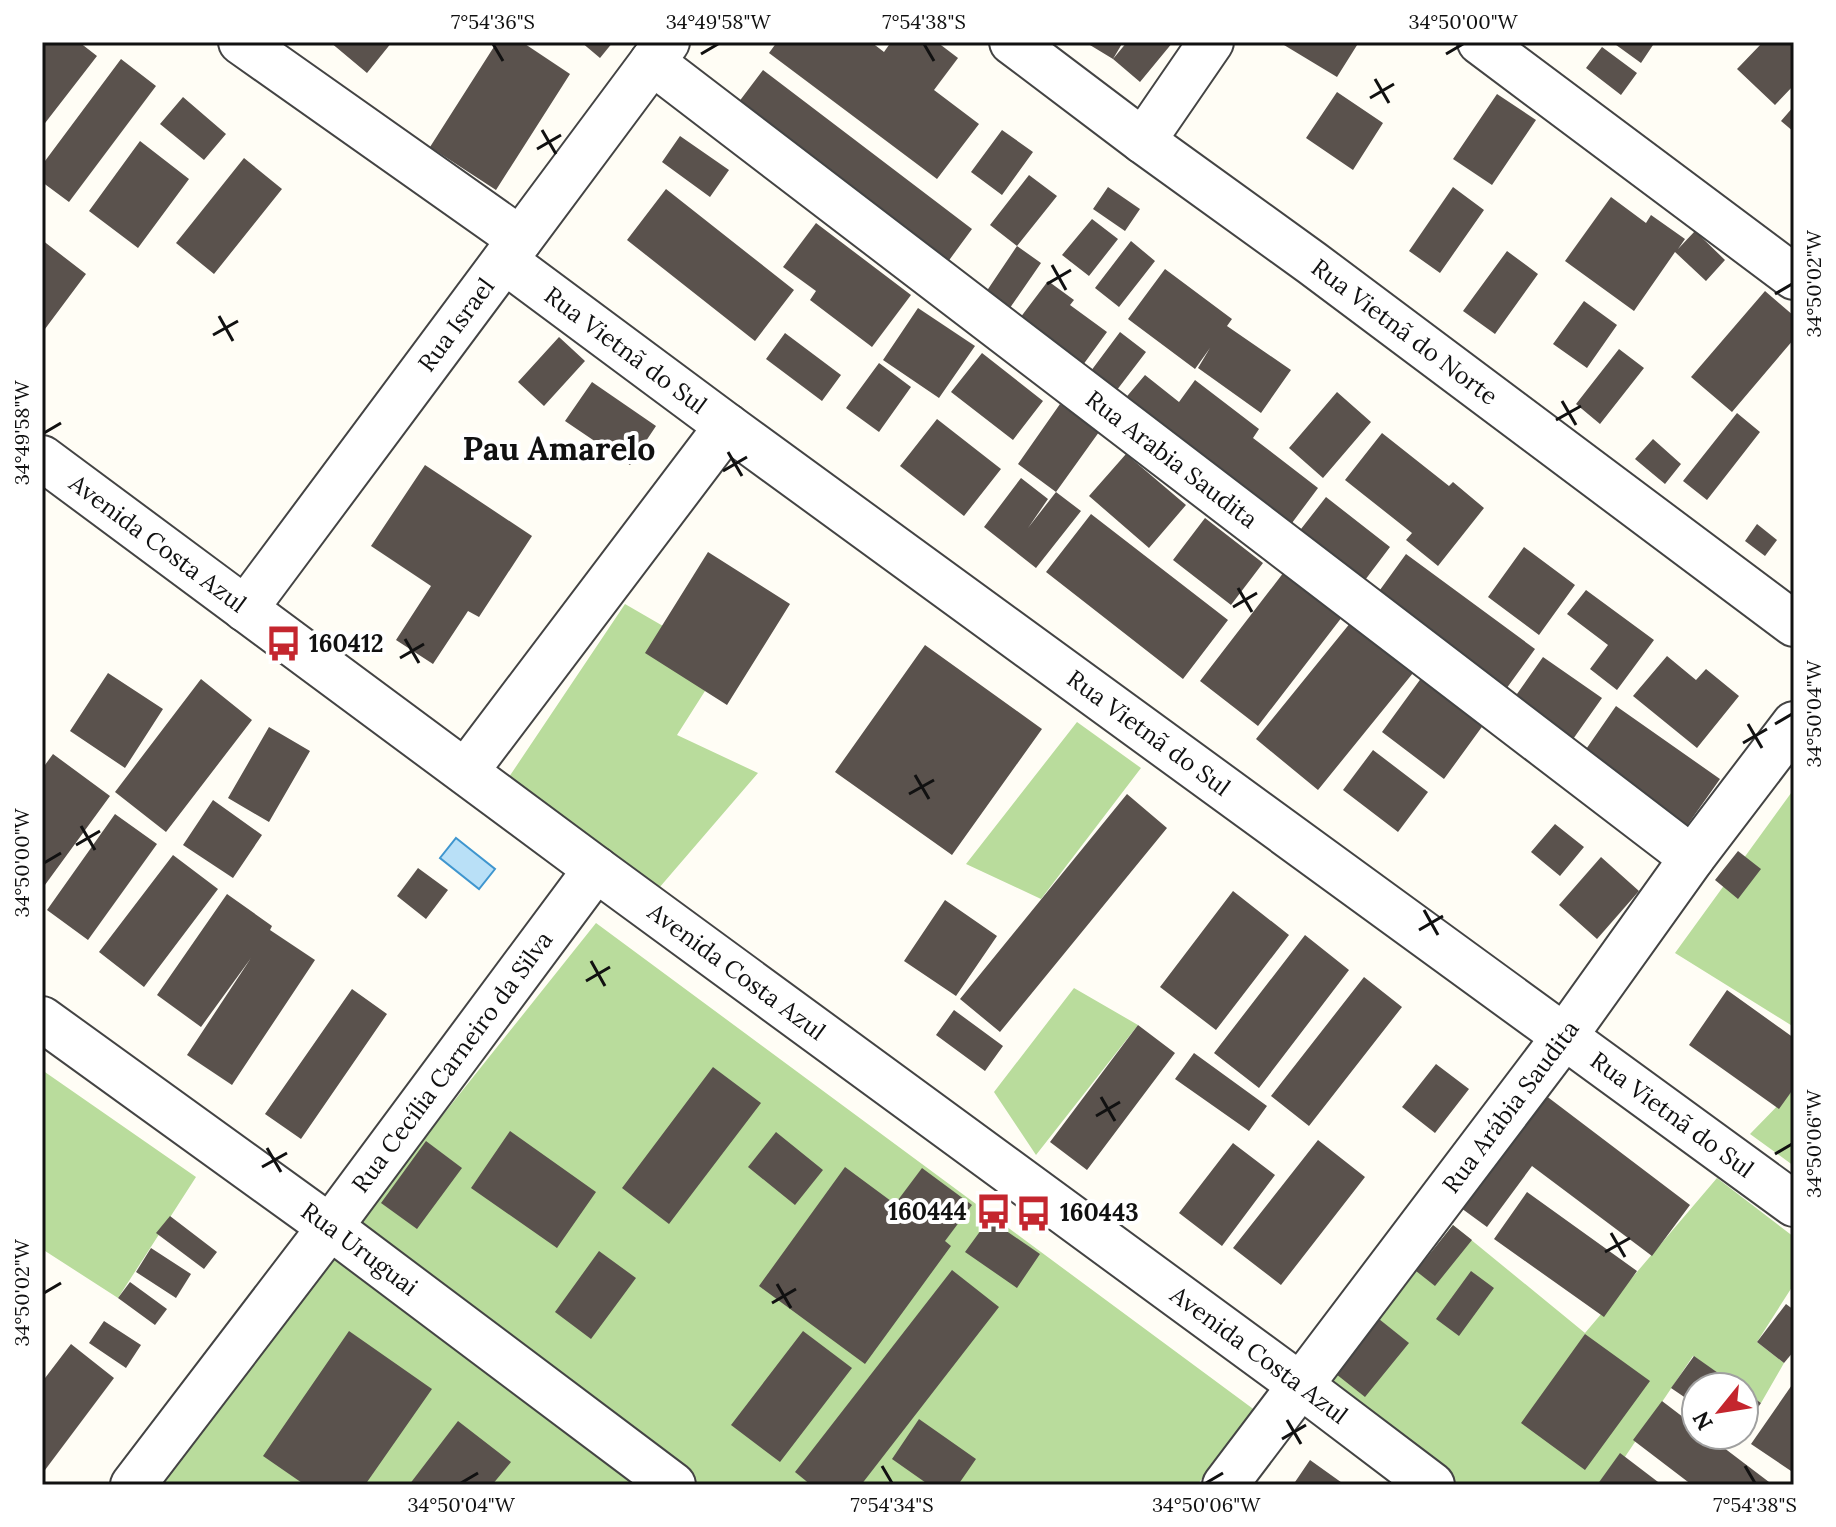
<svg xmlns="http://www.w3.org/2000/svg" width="1836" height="1527" viewBox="0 0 1836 1527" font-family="Lora,serif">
	<rect width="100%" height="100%" fill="#fffdf5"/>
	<path fill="#b9dc9c" d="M625,604L663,626L705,691L677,735L758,773L659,888L507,780Z
		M1077,722L1141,768L1041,899L966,864Z
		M1794,789V1027L1675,953Z
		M596,923L1256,1411L1197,1485H701L356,1224Z
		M1074,988L1138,1025L1036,1155L994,1092Z
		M42,1070L196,1177L118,1298L42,1249Z
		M1794,1089V1166L1750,1134Z
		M1717,1178L1794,1237V1284L1757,1342L1784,1363L1761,1403L1744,1391V1387H1738L1693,1356L1606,1485H1460L1328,1384L1453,1225L1585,1333Z
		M333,1258L635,1485H159Z"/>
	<path fill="#b9e0f7" stroke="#3f96cf" stroke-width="2" d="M456,838L495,869L479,889L440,858Z"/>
	<path fill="#5a524d" d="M47,42H79L97,56L42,127V48Z
		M330,42H392L367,73Z
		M497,42H522L570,74L496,190L430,147Z
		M581,42H613L600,58Z
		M777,42H871L884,52L891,42H937L958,58L934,90L979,124L937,179L769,53Z
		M1085,42H1123L1113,59Z
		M1127,42H1173L1140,82L1113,59Z
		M1286,42H1359L1337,77L1284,45Z
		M1612,42H1655L1641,63Z
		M1763,42H1794V85L1775,105L1737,69Z
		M1602,47L1637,73L1621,95L1586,68Z
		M121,59L156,86L69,202L42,182V165Z
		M763,70L972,229L939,274L729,115Z
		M1337,92L1383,123L1353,170L1306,138Z
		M1497,94L1536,120L1492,185L1453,159Z
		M183,97L226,134L204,160L160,124Z
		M1794,106V132L1781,121Z
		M1002,130L1033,152L1002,195L971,172Z
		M680,136L729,170L710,197L662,162Z
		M140,141L189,179L138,248L89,211Z
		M244,158L282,189L214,274L176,243Z
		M1029,175L1057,196L1017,246L1041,263L1003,318L980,301L1017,246L990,225Z
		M1108,187L1140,209L1125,231L1093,209Z
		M1453,187L1484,210L1440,273L1409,251Z
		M666,189L794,290L755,341L627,240Z
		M1611,197L1646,223L1651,215L1685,239L1678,249L1695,231L1725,260L1706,281L1675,252L1634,311L1565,261Z
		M1092,219L1118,239L1089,276L1062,255Z
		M816,223L911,295L872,347L810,300L816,291L783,267Z
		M42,240L86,274L42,333Z
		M1131,241L1155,261L1119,307L1095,288Z
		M1507,251L1538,274L1495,334L1463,311Z
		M1165,269L1232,319L1227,326L1291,370L1261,413L1198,368L1210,348L1195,369L1128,319Z
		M1048,281L1074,300L1070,305L1107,332L1080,369L1017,322Z
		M1765,291L1794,316V339L1732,412L1691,377Z
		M1584,301L1617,325L1587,368L1553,344Z
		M918,308L975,346L939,398L883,360Z
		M1120,332L1146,352L1110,399L1085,379Z
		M785,333L841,375L822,401L766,359Z
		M559,337L585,361L544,406L518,382Z
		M1619,349L1644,368L1600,424L1576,404Z
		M982,353L1043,401L1013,440L951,392Z
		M879,363L911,387L879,432L846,408Z
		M1145,375L1179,402L1195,380L1259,429L1253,438L1318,488L1286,531L1123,401Z
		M592,382L656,426L630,465L565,421Z
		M1337,392L1371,422L1323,478L1289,448Z
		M1060,404L1099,432L1056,492L1018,464Z
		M1737,413L1760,432L1707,500L1683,481Z
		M937,419L1001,469L964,516L900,466Z
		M1382,433L1449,486L1453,482L1484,508L1438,566L1406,540L1412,533L1345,480Z
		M1653,439L1681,464L1665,484L1635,459Z
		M1126,454L1186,505L1149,548L1089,496Z
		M425,465L532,536L479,617L468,611L433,664L396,640L431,586L371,546Z
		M1021,478L1048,499L1028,528L1056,492L1081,511L1036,568L984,527Z
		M1326,497L1390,547L1359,588L1294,538Z
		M1091,514L1228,620L1183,679L1046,572Z
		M1205,518L1263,563L1231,605L1173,560Z
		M1757,524L1777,540L1765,556L1745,541Z
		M1524,547L1575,585L1539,635L1488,597Z
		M708,552L790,604L727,705L645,653Z
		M1406,554L1535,649L1501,696L1372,601Z
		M1284,572L1342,617L1258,726L1200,681Z
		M1586,590L1654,640L1617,690L1590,669L1608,645L1567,614Z
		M1351,622L1413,673L1318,790L1256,739Z
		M925,645L1042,729L952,855L835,772Z
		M1667,656L1696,680L1706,669L1739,696L1697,748L1633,696Z
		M1543,657L1602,698L1571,742L1512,701Z
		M108,673L163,709L125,768L70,731Z
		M1422,677L1484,724L1444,779L1382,732Z
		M201,679L252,720L166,832L115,792Z
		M1616,706L1720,779L1686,827L1582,755Z
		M269,727L310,751L269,822L228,798Z
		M1373,750L1428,792L1398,832L1343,790Z
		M53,754L110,796L42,889V769Z
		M1127,794L1167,828L1000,1032L960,999Z
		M213,800L262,835L233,878L183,845Z
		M115,814L157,844L88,940L47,910Z
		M1555,824L1584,847L1560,876L1531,852Z
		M1738,851L1761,869L1738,899L1715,880Z
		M173,855L218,889L144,987L99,952Z
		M1601,857L1639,891L1597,939L1559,905Z
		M418,868L448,890L426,919L397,896Z
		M1233,891L1289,935L1216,1030L1160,987Z
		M227,894L272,926L270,930L315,960L232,1085L187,1055L251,958L201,1027L157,995Z
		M945,900L997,936L956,996L904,961Z
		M1305,935L1349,970L1259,1088L1214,1053Z
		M1364,977L1402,1007L1309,1126L1271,1096Z
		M352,989L387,1014L301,1139L265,1114Z
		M1727,990L1794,1038V1088L1779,1109L1689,1045Z
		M954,1010L1003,1046L985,1071L936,1035Z
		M1138,1025L1175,1053L1087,1170L1050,1142Z
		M1194,1053L1267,1106L1249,1131L1175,1079Z
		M1436,1064L1469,1089L1435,1133L1402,1107Z
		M713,1067L761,1103L669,1224L622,1188Z
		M1545,1095L1690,1205L1652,1256L1532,1166L1487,1227L1461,1208Z
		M510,1131L596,1192L557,1248L471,1188Z
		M776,1132L823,1170L795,1205L748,1167Z
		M1318,1140L1365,1177L1281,1285L1233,1248Z
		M426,1141L462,1168L417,1229L381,1203Z
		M1233,1143L1275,1175L1222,1246L1179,1213Z
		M845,1167L895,1204L922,1168L972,1205L945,1241L951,1246L865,1364L759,1286Z
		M1527,1192L1637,1271L1604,1317L1494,1239Z
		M170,1216L217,1252L204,1269L156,1233Z
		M989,1219L1040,1254L1017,1288L965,1252Z
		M1453,1225L1472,1240L1435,1286L1416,1271Z
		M151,1248L191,1274L176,1298L136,1272Z
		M599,1251L636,1278L591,1339L555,1312Z
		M952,1270L999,1307L861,1485H811L795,1472Z
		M1471,1271L1494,1288L1459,1336L1436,1319Z
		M130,1282L167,1309L155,1325L118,1298Z
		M1786,1304L1794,1310V1351L1784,1363L1757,1342Z
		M1379,1319L1409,1343L1365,1397L1336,1374Z
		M104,1321L141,1345L126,1368L89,1343Z
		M349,1331L432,1389L365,1485H305L263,1456Z
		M803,1331L852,1368L780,1462L731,1425Z
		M1585,1334L1650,1381L1585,1470L1521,1423Z
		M71,1344L114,1378L42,1474V1382Z
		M1694,1356L1738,1387H1696V1405L1671,1388Z
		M1794,1382V1473L1751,1444Z
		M1744,1391L1761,1403L1744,1428Z
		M1662,1401L1696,1427V1435H1707L1769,1482L1767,1485H1692L1633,1440Z
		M919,1419L976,1459L958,1485H929L892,1459Z
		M458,1421L511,1462L492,1485H409Z
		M1620,1453L1662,1485H1597Z
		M1310,1460L1345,1485H1293Z"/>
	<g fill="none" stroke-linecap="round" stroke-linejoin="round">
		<defs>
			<g id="minor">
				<path d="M241,42L520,239"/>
				<path id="s1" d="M1012,42L1143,141L1312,263L1794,624"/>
				<path d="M1480,42L1794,277"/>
				<path id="s2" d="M652,62L1692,858"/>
				<path d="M1143,141L1211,42"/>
				<path id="s3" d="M505,261L727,426L1794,1204"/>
				<path id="s4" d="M42,458L596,869L1300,1385L1432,1485"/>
				<path id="s5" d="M245,609L667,42"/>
				<path d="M466,771L727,426"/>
				<path id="s6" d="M42,1019L330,1227L673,1485"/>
				<path id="s7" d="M133,1485L330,1227L596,869"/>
				<path id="s8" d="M1225,1485L1564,1037L1692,858L1794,724"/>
			</g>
		</defs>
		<use href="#minor" stroke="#444" stroke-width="48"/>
		<use href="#minor" stroke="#fff" stroke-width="44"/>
	</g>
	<path fill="none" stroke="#111" stroke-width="3" d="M493,44L503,61M924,44L934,61M701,54L718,44M1446,54L1463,44M1375,79L1389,103M1370,98L1394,84M542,130L556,154M537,149L561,135M1052,265L1066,290M1047,284L1071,270M1775,294L1792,284M219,316L233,341M213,335L238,321M1562,401L1576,425M1556,420L1581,406M44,433L61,423M728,452L742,476M723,471L747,457M1238,588L1252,612M1233,607L1257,593M405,639L419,663M400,658L424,644M1748,724L1762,748M1775,724L1792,714M1743,743L1767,729M915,775L929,799M909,794L934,780M81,826L95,850M76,845L100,831M44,863L61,853M1424,910L1438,935M1419,930L1443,916M591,961L605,986M586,981L610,967M1101,1097L1115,1121M1096,1116L1120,1102M267,1148L281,1172M1775,1154L1792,1144M262,1167L287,1153M1611,1233L1625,1257M1605,1252L1630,1238M777,1284L791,1308M44,1293L61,1283M772,1303L796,1289M1287,1420L1301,1444M1282,1439L1306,1425M882,1466L892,1483M1745,1466L1755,1483M461,1483L478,1473M1206,1483L1223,1473"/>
	<defs>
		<symbol id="bus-bare" viewBox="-9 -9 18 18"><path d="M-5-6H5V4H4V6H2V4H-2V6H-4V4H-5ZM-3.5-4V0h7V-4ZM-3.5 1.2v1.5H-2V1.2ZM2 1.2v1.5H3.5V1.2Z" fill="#c4262e" stroke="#fff" stroke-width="2.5" paint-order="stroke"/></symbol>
	</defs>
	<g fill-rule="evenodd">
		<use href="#bus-bare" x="258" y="618" width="51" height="51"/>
		<use href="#bus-bare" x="968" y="1186" width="51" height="51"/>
		<use href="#bus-bare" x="1008" y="1188" width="51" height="51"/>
	</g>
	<g text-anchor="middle" stroke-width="8" stroke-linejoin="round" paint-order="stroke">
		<g font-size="24" fill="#111" stroke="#fff">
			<text dy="8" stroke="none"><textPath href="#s5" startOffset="354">Rua Israel</textPath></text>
			<text dy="8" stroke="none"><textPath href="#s1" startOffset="488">Rua Vietnã do Norte</textPath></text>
			<text dy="8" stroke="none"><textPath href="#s3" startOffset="150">Rua Vietnã do Sul</textPath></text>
			<text dy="8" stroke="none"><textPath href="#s2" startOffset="654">Rua Arabia Saudita</textPath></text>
			<text dy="8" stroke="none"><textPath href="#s4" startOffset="144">Avenida Costa Azul</textPath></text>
			<text dy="8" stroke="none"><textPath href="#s3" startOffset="798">Rua Vietnã do Sul</textPath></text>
			<text dy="8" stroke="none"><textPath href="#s4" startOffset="864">Avenida Costa Azul</textPath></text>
			<text dy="8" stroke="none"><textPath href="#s7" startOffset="530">Rua Cecília Carneiro da Silva</textPath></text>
			<text dy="8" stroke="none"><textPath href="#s8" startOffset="474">Rua Arábia Saudita</textPath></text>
			<text dy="8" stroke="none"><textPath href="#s3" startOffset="1446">Rua Vietnã do Sul</textPath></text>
			<text dy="8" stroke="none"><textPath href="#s6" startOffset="392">Rua Uruguai</textPath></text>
			<text dy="8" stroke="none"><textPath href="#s4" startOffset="1512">Avenida Costa Azul</textPath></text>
		</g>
		<g font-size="24" font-weight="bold" fill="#111" stroke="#fff" text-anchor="start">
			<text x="309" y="652">160412</text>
			<text x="967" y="1220" text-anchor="end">160444</text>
			<text x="1060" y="1221">160443</text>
		</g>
		<g font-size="32" font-weight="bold" fill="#111" stroke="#fff">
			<text x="559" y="460">Pau Amarelo</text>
		</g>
	</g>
	<rect width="1836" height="1527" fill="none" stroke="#ffffff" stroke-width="88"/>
	<g transform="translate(1720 1411) rotate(240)"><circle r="38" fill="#ffffff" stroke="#a0a0a0" stroke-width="2"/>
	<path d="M0-6L14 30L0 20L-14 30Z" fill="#c4262e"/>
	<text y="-12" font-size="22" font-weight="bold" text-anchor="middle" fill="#111111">N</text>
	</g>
	<rect x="44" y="44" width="1748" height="1439" fill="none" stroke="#111" stroke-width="3"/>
	<g font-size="20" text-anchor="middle" fill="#111">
		<text x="493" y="29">7°54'36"S</text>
		<text x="718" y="29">34°49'58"W</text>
		<text x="924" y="29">7°54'38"S</text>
		<text x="1463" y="29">34°50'00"W</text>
		<text transform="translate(1814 284) rotate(-90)" y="7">34°50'02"W</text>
		<text transform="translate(22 433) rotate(-90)" y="7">34°49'58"W</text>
		<text transform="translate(1814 714) rotate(-90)" y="7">34°50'04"W</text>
		<text transform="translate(22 863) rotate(-90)" y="7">34°50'00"W</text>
		<text transform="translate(1814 1144) rotate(-90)" y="7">34°50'06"W</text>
		<text transform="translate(22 1293) rotate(-90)" y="7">34°50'02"W</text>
		<text x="461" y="1512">34°50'04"W</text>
		<text x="892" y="1512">7°54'34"S</text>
		<text x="1206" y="1512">34°50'06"W</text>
		<text x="1755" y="1512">7°54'38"S</text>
	</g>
</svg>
